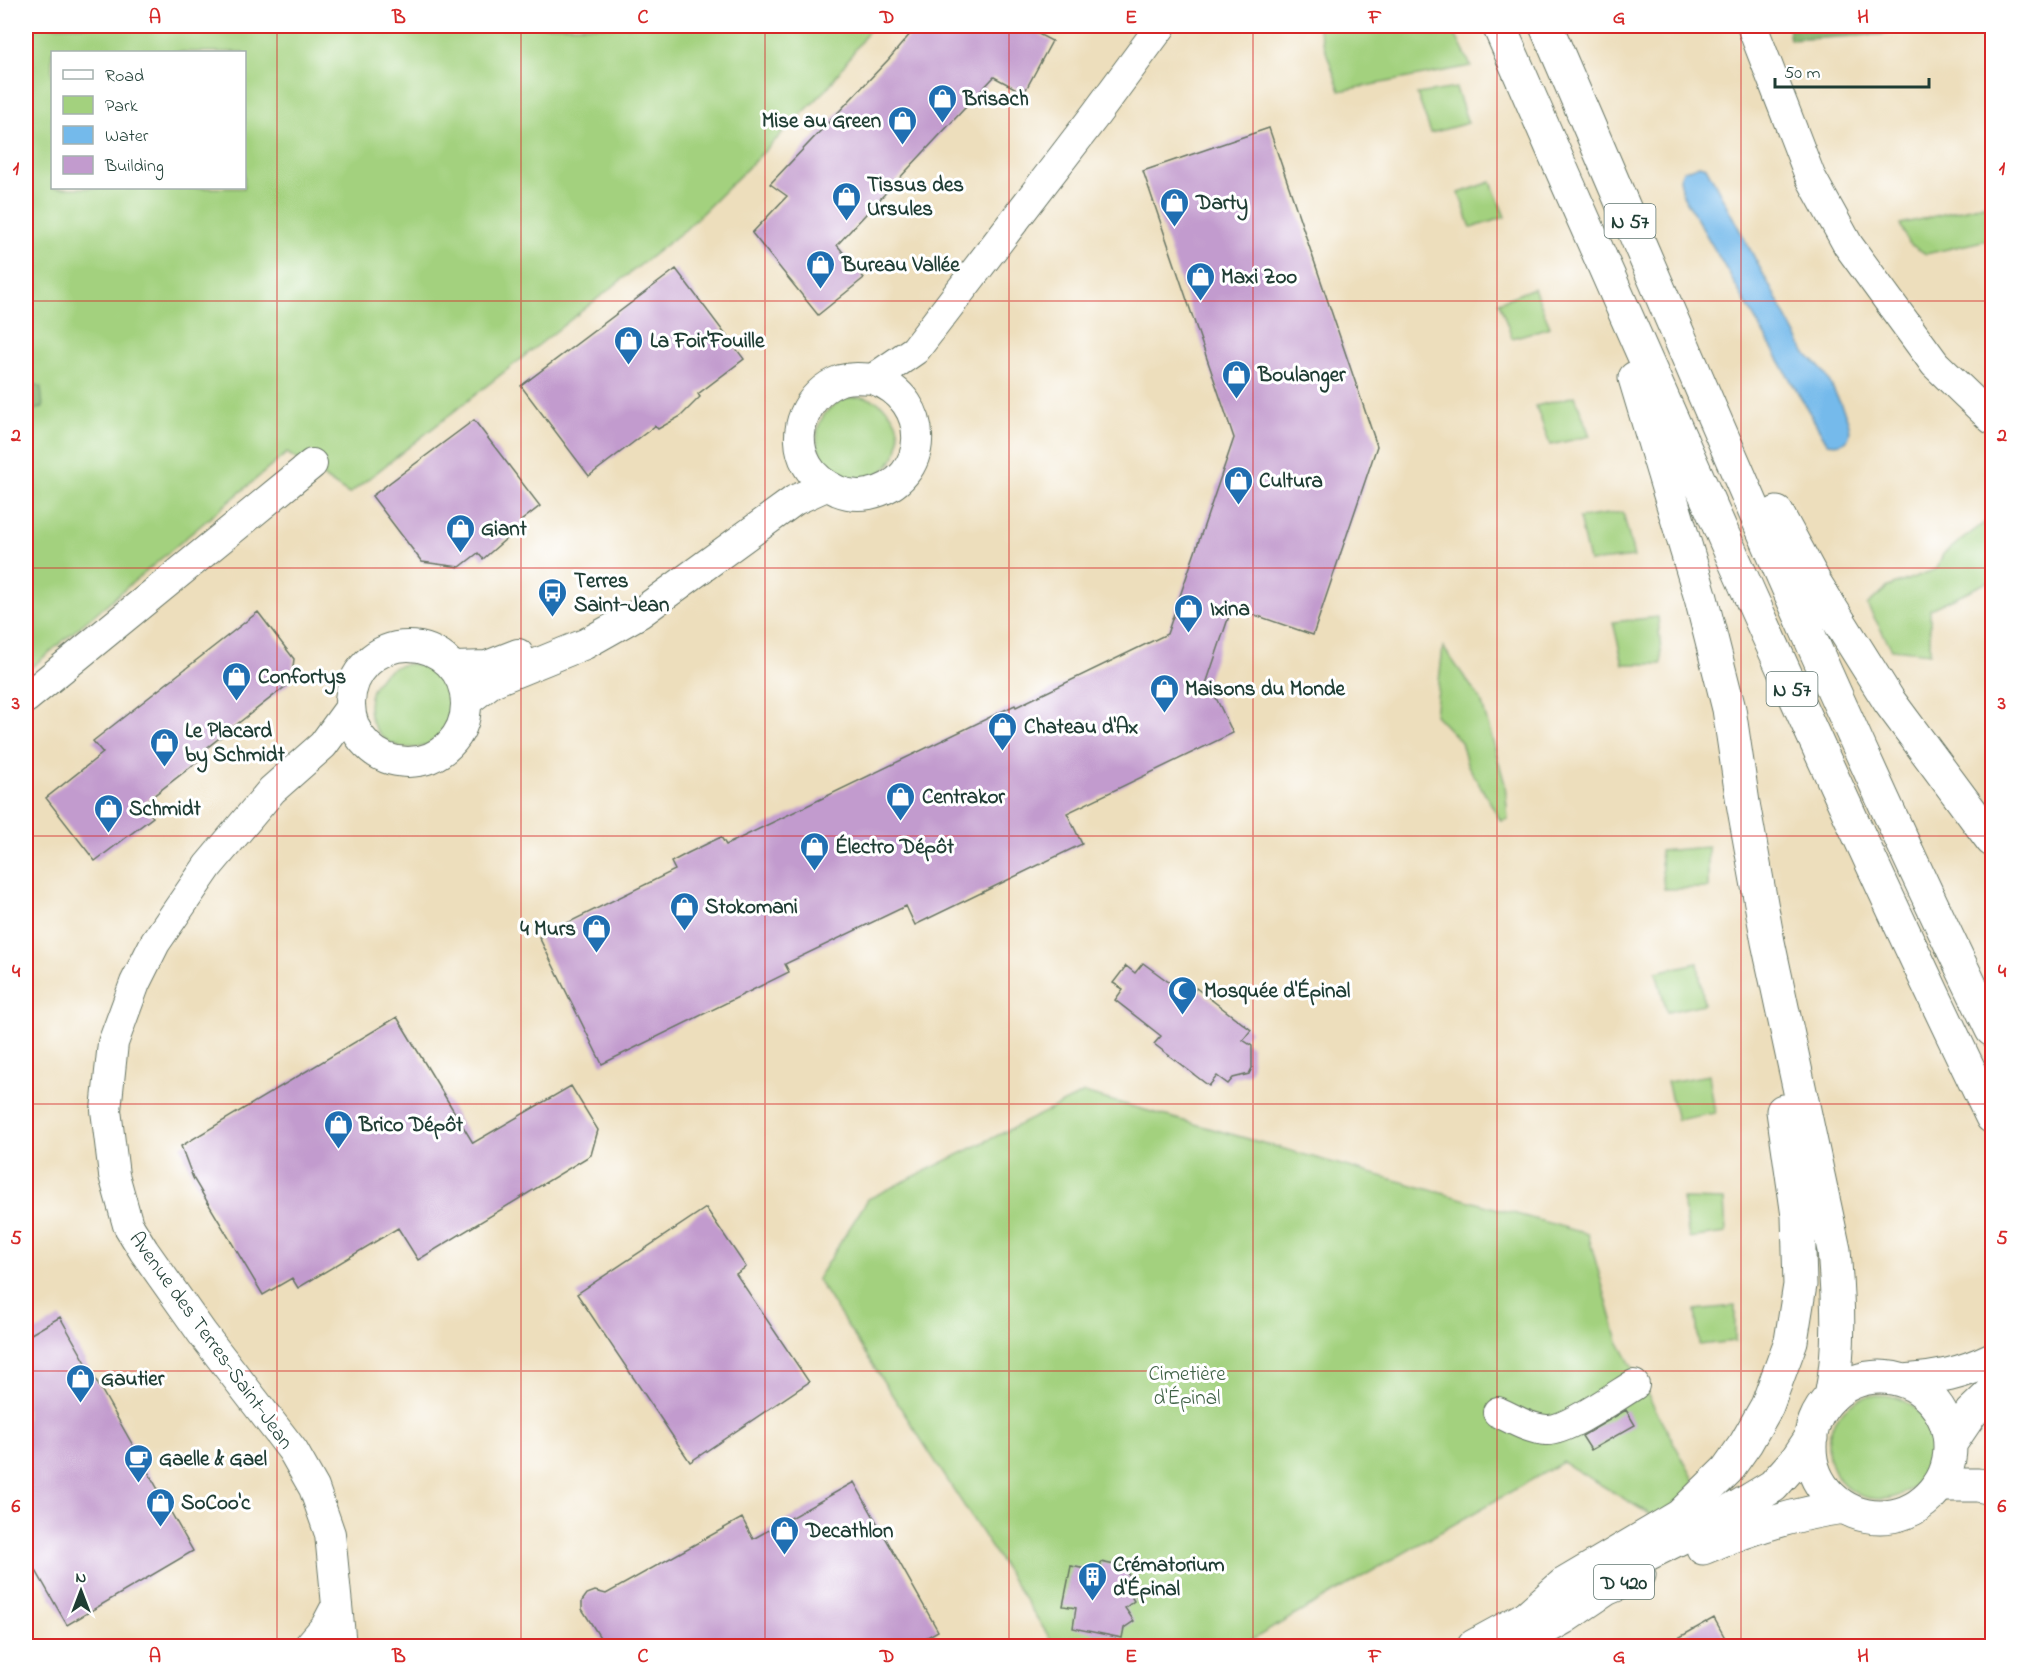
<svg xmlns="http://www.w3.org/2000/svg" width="2018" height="1672" viewBox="0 0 2018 1672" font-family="'Indie Flower',sans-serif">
	<rect width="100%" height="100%" fill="#fff"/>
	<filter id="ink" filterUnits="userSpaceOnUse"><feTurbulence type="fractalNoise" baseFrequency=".0167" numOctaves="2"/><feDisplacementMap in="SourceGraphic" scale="12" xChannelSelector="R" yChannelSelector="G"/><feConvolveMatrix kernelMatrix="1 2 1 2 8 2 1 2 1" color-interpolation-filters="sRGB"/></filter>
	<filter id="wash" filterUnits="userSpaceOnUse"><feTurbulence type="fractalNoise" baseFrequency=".008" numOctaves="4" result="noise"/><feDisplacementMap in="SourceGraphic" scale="24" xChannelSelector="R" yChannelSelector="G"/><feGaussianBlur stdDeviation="1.35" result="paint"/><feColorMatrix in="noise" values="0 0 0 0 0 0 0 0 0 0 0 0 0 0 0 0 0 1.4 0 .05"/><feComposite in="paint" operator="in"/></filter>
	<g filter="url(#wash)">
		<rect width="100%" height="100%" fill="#eddebc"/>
		<path fill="#a3d17e" stroke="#618759" stroke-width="1.5" fill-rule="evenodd" d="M26,26H872L827,89L686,229L349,494L287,453L26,672ZM52,52H244V188H52Z
			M1317,26H1451L1471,66L1340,91Z
			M1456,88L1468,123L1431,133L1417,94Z
			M1491,182L1505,217L1471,228L1459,193Z
			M1992,203V239L1926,254L1908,243L1900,224Z
			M1534,288L1550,327L1512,338L1499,302Z
			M1575,396L1590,436L1550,445L1536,406Z
			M817 438a41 41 0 1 1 82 0a41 41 0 1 1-82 0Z
			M1623,512L1634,557L1589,562L1579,518Z
			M1992,517V580L1930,609V653L1892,649L1867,605L1888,587L1937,569L1943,554Z
			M1658,617L1662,664H1623L1613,622Z
			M1443,647L1481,700L1505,784L1508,819L1501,821L1467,764L1461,742L1435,715Z
			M369 706a42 42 0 1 1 84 0a42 42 0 1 1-84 0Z
			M1708,847V888L1664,889L1660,851Z
			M1698,963L1704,1004L1667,1012L1656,972Z
			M1709,1075L1715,1113L1677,1120L1667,1082Z
			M1084,1093L1588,1234L1618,1341L1698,1487L1656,1518L1563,1462L1241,1646H1055L817,1279L868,1199Z
			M1683,1199L1724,1200L1726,1233L1689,1238Z
			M1735,1306V1341L1699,1345L1695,1310Z
			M1828 1447a52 52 0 1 1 104 0a52 52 0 1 1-104 0Z"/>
		<path fill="#82b36d" stroke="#507850" stroke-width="1.5" d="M1788,26H1884L1887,34L1790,40Z
			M26,380L41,387L43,407L26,413Z"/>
		<path fill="#74baeb" stroke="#4a7c90" stroke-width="1.5" d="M1699,165L1706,167L1806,354C1811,359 1817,364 1822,370C1828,377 1832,387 1836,395C1845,412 1866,449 1827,443L1683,195L1680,179L1683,171Z"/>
		<g id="blocks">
			<path fill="#c29bce" d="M917,26H1023L1052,41L1024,93L994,77L837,245L864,278L818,315L752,233L787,196L770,184L888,60Z
				M1269,128L1377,446L1313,635L1232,607L1203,693L1216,698L1233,733L1067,813L1082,844L915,925L906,906L785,964L789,972L602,1064L539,937L675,870L671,862L688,853L721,837L726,845L1015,705L1016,707L1167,634L1234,438L1143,171Z
				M676,269L744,359L698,394L700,397L681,416L658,429L655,426L589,476L521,386Z
				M474,420L540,506L521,521L523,524L483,559L478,553L460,567L422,562L372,496Z
				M258,612L294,659L291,682L199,754L202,758L143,804L153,817L95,861L46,798L103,753L93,741Z
				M1143,963L1189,997L1196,988L1251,1030L1243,1040L1252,1046V1068L1249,1074L1233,1078L1228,1084L1217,1076L1209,1086L1154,1044L1161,1036L1115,1000L1123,989L1113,983L1126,966L1135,973Z
				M397,1017L473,1143L571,1086L598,1130L591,1155L418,1260L398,1228L298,1288L292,1278L263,1295L193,1178L181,1146Z
				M706,1208L746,1267L736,1274L809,1382L690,1462L577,1294Z
				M60,1317L193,1551L67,1625L26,1553V1337Z
				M1626,1410L1635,1425L1591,1450L1582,1436Z
				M854,1482L938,1631L910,1647H606L582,1609V1601L587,1594L595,1591L606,1594L742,1518L753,1539Z
				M1101,1562L1123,1567L1130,1577L1128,1591L1134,1601L1125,1608L1134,1621L1124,1628L1122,1638L1073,1628L1076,1608L1063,1606L1071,1566L1100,1572Z
				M1714,1618L1730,1647H1662Z"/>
		</g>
	</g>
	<g filter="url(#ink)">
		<use href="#blocks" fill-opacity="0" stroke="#677564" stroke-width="1.5"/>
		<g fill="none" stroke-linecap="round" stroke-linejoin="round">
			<defs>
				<path id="minor" d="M1752,26L1810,176L1848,245L1935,364L1992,419
					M873,379C933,399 932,481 869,494C859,496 848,495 838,491C825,485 814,478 807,465C789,433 807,392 841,380C852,377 862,378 873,379L915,350L1096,114L1161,26
					M350 704a58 58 0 1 1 116 0a58 58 0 1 1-116 0Z
					M454,667L487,666L518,654
					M26,698L312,464
					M467,701L492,682L585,644L640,613L795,500L826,486
					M1498,1412C1513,1419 1529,1429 1546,1430C1565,1432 1616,1396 1634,1385
					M309,1646L326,1626L337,1605
					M341,1646L330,1534L314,1488L293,1451L202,1333L144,1251L128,1225L114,1175L106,1110L113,1043L135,983L155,943L208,866L272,790L323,745L350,708"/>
				<path id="major" d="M1810 1447a70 70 0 1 1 140 0a70 70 0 1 1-140 0Z
					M1904,1381C1938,1378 1961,1374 1992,1359
					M1950,1444L1971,1413L1992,1393
					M1703,1548C1748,1529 1795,1513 1844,1507
					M1609,1573L1720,1518L1773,1486L1797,1459L1811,1438
					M1535,1634L1563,1618L1606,1589L1639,1575
					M1474,1646L1553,1603"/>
				<path id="highway" d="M1499,26C1578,208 1658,389 1739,571C1821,754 1904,937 1992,1117
					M1546,26C1691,362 1831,701 1992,1030
					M1635,378L1701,598L1729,709L1743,803L1768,942L1834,1250C1838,1299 1841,1348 1831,1397
					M1777,513L1815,583L1889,701L1992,840
					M1939,1485H1978L1992,1488
					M1527,1617L1563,1585L1680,1516L1727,1470L1746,1443L1767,1406L1791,1341L1800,1285L1798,1216L1783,1111"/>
			</defs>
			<use href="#minor" stroke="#677564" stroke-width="32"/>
			<use href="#major" stroke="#677564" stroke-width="35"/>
			<use href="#highway" stroke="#677564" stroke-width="35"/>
			<use href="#minor" stroke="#fff" stroke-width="30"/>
			<use href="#major" stroke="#fff" stroke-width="33"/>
			<use href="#highway" stroke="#fff" stroke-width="33"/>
		</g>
	</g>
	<path fill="none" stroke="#d62828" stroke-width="1.5" stroke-opacity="0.55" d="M277,26V1646M521,26V1646M765,26V1646M1009,26V1646M1253,26V1646M1497,26V1646M1741,26V1646M26,301H1992M26,568H1992M26,836H1992M26,1104H1992M26,1371H1992"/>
	<defs>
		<symbol id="shop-pin" viewBox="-11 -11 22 30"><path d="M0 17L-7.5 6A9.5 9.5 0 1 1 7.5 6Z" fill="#1f6fb2" stroke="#fff"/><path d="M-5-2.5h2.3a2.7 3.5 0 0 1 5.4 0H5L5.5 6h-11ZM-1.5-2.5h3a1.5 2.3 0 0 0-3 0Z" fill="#fff"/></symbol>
		<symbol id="bus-pin" viewBox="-11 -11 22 30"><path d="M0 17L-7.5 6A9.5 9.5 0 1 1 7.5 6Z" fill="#1f6fb2" stroke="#fff"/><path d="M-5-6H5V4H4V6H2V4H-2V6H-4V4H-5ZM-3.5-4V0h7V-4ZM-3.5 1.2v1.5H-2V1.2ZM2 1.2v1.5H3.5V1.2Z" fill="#fff"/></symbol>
		<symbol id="mosque-pin" viewBox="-11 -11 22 30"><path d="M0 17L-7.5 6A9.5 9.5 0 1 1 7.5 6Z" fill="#1f6fb2" stroke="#fff"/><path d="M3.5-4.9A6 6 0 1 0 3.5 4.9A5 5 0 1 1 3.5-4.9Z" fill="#fff"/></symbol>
		<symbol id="cafe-pin" viewBox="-11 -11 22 30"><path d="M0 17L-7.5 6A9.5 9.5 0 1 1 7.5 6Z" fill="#1f6fb2" stroke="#fff"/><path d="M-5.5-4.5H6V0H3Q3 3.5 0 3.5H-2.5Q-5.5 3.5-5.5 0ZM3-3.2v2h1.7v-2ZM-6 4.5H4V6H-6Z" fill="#fff"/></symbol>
		<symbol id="building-pin" viewBox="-11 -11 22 30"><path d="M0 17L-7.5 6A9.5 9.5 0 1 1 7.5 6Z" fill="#1f6fb2" stroke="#fff"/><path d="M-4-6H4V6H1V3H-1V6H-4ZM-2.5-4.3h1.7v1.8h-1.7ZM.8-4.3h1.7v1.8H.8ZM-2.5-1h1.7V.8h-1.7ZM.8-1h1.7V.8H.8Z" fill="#fff"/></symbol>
	</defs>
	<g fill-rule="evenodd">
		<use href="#shop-pin" x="926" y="82" width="33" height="45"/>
		<use href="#shop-pin" x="886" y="104" width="33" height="45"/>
		<use href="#shop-pin" x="830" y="180" width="33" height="45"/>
		<use href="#shop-pin" x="1158" y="186" width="33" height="45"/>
		<use href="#shop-pin" x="804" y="248" width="33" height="45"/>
		<use href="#shop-pin" x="1184" y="260" width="33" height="45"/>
		<use href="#shop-pin" x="612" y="324" width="33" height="45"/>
		<use href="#shop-pin" x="1220" y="358" width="33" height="45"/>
		<use href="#shop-pin" x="1222" y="464" width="33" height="45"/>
		<use href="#shop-pin" x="444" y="512" width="33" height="45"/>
		<use href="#bus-pin" x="536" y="576" width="33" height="45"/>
		<use href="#shop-pin" x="1172" y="592" width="33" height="45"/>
		<use href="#shop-pin" x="220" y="660" width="33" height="45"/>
		<use href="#shop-pin" x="1148" y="672" width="33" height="45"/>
		<use href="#shop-pin" x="986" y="710" width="33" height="45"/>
		<use href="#shop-pin" x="148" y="726" width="33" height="45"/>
		<use href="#shop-pin" x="884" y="780" width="33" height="45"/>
		<use href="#shop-pin" x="92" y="792" width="33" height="45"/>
		<use href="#shop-pin" x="798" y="830" width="33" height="45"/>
		<use href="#shop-pin" x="668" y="890" width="33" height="45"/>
		<use href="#shop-pin" x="580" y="912" width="33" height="45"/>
		<use href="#mosque-pin" x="1166" y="974" width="33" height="45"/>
		<use href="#shop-pin" x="322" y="1108" width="33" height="45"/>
		<use href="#shop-pin" x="64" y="1362" width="33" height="45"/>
		<use href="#cafe-pin" x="122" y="1442" width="33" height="45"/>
		<use href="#shop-pin" x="144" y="1486" width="33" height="45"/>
		<use href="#shop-pin" x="768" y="1514" width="33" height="45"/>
		<use href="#building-pin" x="1076" y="1560" width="33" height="45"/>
	</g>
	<g text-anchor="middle" stroke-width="6" stroke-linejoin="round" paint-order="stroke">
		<g fill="#fff" stroke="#627771" stroke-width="1.5">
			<rect x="1604.5" y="204" width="51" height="34" rx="4.5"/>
			<rect x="1766.5" y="672" width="51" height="34" rx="4.5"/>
			<rect x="1594" y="1565" width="60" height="34" rx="4.5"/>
		</g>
		<g font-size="20" font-weight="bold" fill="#1f3d34">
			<text x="1630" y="228">N 57</text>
			<text x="1792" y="696">N 57</text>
			<text x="1624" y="1589">D 420</text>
		</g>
		<g font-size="21" font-weight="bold" fill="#1f3d34" stroke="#fff" text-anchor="start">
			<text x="963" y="105">Brisach</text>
			<text x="881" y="127" text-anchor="end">Mise au Green</text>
			<text x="867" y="191">Tissus des<tspan x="867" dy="24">Ursules</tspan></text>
			<text x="1196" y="209">Darty</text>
			<text x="842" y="271">Bureau Vallée</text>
			<text x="1221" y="283">Maxi Zoo</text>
			<text x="650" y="347">La Foir'Fouille</text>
			<text x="1258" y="381">Boulanger</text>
			<text x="1259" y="487">Cultura</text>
			<text x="481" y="535">Giant</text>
			<text x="574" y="587">Terres<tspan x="574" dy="24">Saint-Jean</tspan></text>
			<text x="1210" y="615">Ixina</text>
			<text x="258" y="683">Confortys</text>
			<text x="1185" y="695">Maisons du Monde</text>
			<text x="1024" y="733">Chateau d'Ax</text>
			<text x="185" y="737">Le Placard<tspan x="185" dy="24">by Schmidt</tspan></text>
			<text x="922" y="803">Centrakor</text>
			<text x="129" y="815">Schmidt</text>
			<text x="835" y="853">Électro Dépôt</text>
			<text x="705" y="913">Stokomani</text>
			<text x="576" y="935" text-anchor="end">4 Murs</text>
			<text x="1204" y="997">Mosquée d'Épinal</text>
			<text x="359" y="1131">Brico Dépôt</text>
			<text x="101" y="1385">Gautier</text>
			<text x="159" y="1465">Gaelle &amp; Gael</text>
			<text x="181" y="1509">SoCoo'c</text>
			<text x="806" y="1537">Decathlon</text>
			<text x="1113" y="1571">Crématorium<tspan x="1113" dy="24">d'Épinal</tspan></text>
		</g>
		<g font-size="21" fill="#1f3d34" stroke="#fff">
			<text transform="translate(212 1340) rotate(54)" y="7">Avenue des Terres-Saint-Jean</text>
		</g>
		<g font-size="21" fill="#406246" stroke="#fff">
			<text x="1187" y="1380">Cimetière<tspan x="1187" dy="24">d'Épinal</tspan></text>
		</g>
	</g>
	<rect width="2018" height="1672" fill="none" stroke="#fff" stroke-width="66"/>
	<rect x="51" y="51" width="195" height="138" fill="#ffffff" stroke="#a5b1ae" stroke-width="1.5"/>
	<rect x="63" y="70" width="30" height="9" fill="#ffffff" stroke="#a5b1ae" stroke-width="1.5"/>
	<text x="105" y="81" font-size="18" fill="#1f3d34">Road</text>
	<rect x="63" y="96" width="30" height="18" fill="#a3d17e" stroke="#a5b1ae" stroke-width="1.5"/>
	<text x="105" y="111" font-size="18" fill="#1f3d34">Park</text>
	<rect x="63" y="126" width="30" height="18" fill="#74baeb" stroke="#a5b1ae" stroke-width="1.5"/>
	<text x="105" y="141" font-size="18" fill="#1f3d34">Water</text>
	<rect x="63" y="156" width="30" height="18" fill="#c29bce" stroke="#a5b1ae" stroke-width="1.5"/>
	<text x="105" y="171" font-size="18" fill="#1f3d34">Building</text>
	<g transform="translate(81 1591)" stroke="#ffffff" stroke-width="4.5" paint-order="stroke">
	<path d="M0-4.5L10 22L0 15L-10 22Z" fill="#1f3d34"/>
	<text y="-9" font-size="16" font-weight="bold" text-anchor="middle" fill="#1f3d34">N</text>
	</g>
	<path d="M1775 78v9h154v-9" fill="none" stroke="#1f3d34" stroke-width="3"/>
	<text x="1784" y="78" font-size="18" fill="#1f3d34" stroke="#ffffff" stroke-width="4.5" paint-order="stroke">50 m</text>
	<rect x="33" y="33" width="1952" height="1606" fill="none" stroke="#d62828" stroke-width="2"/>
	<g font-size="20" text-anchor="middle" font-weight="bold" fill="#d62828">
		<text x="155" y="23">A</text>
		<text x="399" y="23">B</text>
		<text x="643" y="23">C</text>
		<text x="887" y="23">D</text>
		<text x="1131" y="23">E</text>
		<text x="1375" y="23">F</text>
		<text x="1619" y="23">G</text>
		<text x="1863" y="23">H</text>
		<text x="16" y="174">1</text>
		<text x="2002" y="174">1</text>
		<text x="16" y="441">2</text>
		<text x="2002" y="441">2</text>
		<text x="16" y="709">3</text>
		<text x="2002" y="709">3</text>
		<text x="16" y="977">4</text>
		<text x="2002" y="977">4</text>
		<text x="16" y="1244">5</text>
		<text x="2002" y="1244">5</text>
		<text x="16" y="1512">6</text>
		<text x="2002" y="1512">6</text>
		<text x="155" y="1662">A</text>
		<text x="399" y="1662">B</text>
		<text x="643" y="1662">C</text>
		<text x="887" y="1662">D</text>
		<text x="1131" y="1662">E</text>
		<text x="1375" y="1662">F</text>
		<text x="1619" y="1662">G</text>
		<text x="1863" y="1662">H</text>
	</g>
</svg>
